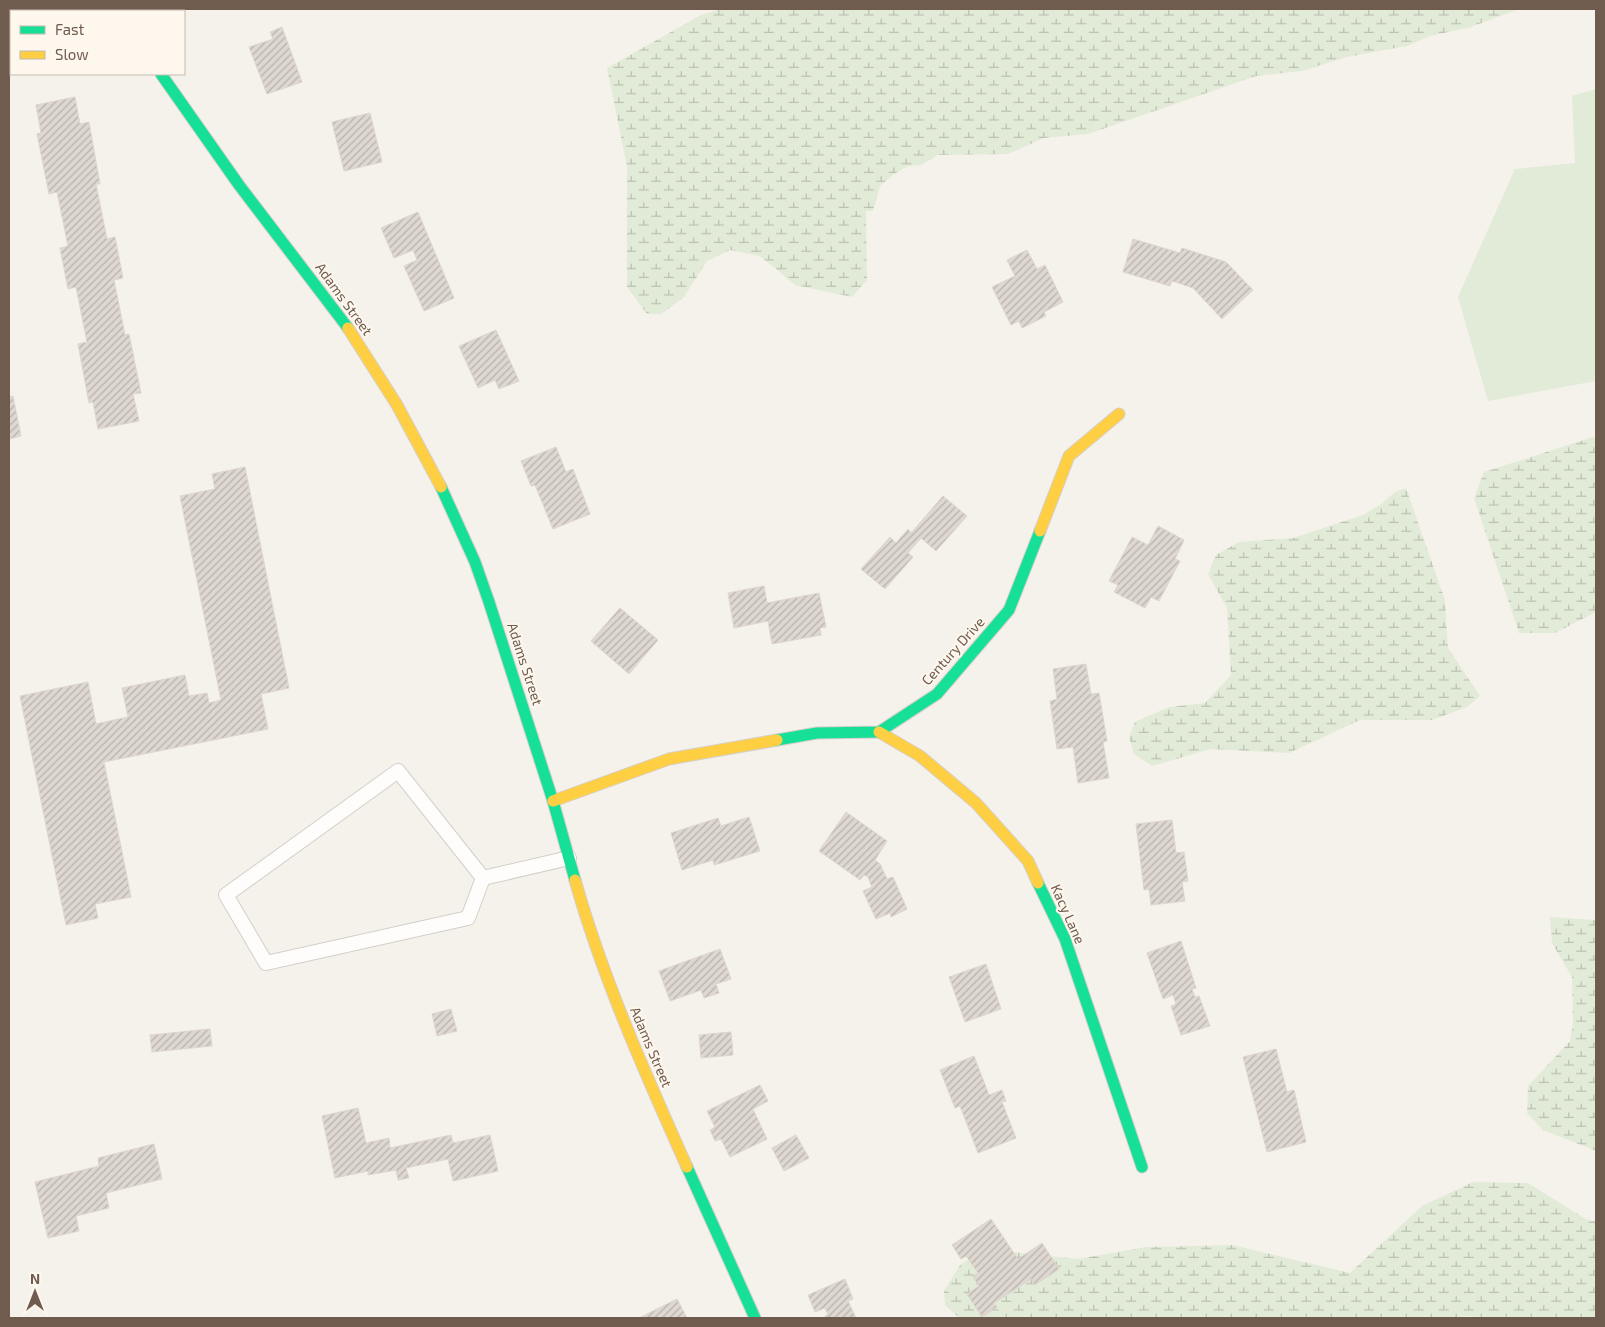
<svg xmlns="http://www.w3.org/2000/svg" width="1605" height="1327" viewBox="0 0 1605 1327" font-family="'Exo 2',sans-serif">
	<defs>
		<pattern id="wetland-marsh" width="20" height="14" patternUnits="userSpaceOnUse" patternTransform="scale(1.25)"><rect width="20" height="14" fill="#e2ebd7"/><path d="M1 5h8M5 5V1M11 12h8M15 12V8" fill="none" stroke="#bcc1b1"/></pattern>
		<pattern id="building-hatch" width="6" height="6" patternUnits="userSpaceOnUse" patternTransform="scale(1.25)"><rect width="6" height="6" fill="#ded8d1"/><path d="M-1 1l2-2M0 6l6-6M5 7l2-2" fill="none" stroke="#b8b2ac"/></pattern>
	</defs>
	<rect width="100%" height="100%" fill="#f5f2eb"/>
	<path fill="#e2ebd7" d="M1596,89V381L1488,401L1458,297L1515,169L1575,163L1572,96Z"/>
	<path fill="url(#wetland-marsh)" d="M721,9H1519L1471,27L1430,36L1407,46L1347,57L1302,71L1256,76L1088,134L1044,138L1008,154L938,155L921,165L908,166L894,174L880,186L873,211H866L867,280L852,297L795,285L760,256L730,250L707,261L684,297L661,314H647L627,287V166L607,68L701,15Z
		M1596,436V612L1555,633H1519L1474,498L1484,472Z
		M1406,488L1445,600L1448,648L1480,696L1467,707L1432,720H1360L1289,753L1211,749L1152,766L1134,754L1129,737L1135,722L1169,707L1205,703L1231,675L1227,608L1208,574L1216,555L1239,542L1293,538L1363,515L1380,505L1395,492Z
		M1550,917L1596,920V1151L1543,1130L1527,1113L1528,1086L1570,1041L1573,1023L1572,977L1552,943Z
		M1473,1182L1528,1183L1584,1218L1596,1222V1318H1490L1465,1316L1456,1318H959L945,1305L944,1291L960,1265L984,1249L1078,1259L1146,1247L1232,1245L1350,1273L1422,1206Z"/>
	<path fill="url(#building-hatch)" stroke="#ddd6ce" d="M282,27L302,82L267,94L249,47L273,39L270,32Z
		M75,97L80,124L89,122L100,184H96L107,239L115,237L123,278L114,280L125,335L129,334L141,393L133,394L139,421L98,429L93,402L89,403L78,344L87,342L76,287L68,289L60,248L68,246L57,192L49,194L37,134L41,133L36,105Z
		M370,113L382,162L344,171L332,122Z
		M418,212L454,298L424,311L404,266L417,260L413,250L394,258L381,228Z
		M1133,239L1180,253L1182,248L1226,262L1253,290L1222,319L1193,288L1172,281L1170,286L1123,272Z
		M1027,250L1037,269L1045,265L1063,302L1044,312L1046,316L1022,328L1019,321L1011,325L992,287L1015,276L1007,260Z
		M496,330L519,381L499,389L495,380L478,388L459,346Z
		M13,396L21,436L9,439V397Z
		M556,447L566,472L573,469L590,514L553,529L535,485L531,486L521,461Z
		M245,467L289,688L261,694L268,729L104,762L131,897L95,904L98,918L66,925L20,696L88,682L96,724L128,717L122,688L185,675L189,696L207,693L209,703L221,700L180,496L215,489L212,474Z
		M943,496L967,516L936,551L921,538L908,553L913,557L885,589L861,569L890,537L896,543L908,529L911,533Z
		M1158,526L1184,540L1175,559L1180,561L1159,601L1151,597L1145,608L1114,592L1118,585L1109,581L1132,537L1148,545Z
		M764,586L767,603L819,593L826,627L820,628L821,635L772,644L768,621L734,628L728,593Z
		M620,608L658,640L629,674L591,641Z
		M1086,664L1091,694L1099,693L1107,741L1103,742L1109,778L1078,783L1073,747L1057,749L1050,701L1057,699L1053,669Z
		M846,812L887,841L875,860L880,864L887,879L893,877L907,909L891,917L890,913L876,919L863,891L872,887L868,877L864,875L860,880L819,851Z
		M749,817L760,851L714,865L713,860L682,870L671,833L718,818L721,826Z
		M1172,820L1176,853L1184,852L1188,881L1182,882L1185,901L1151,905L1149,889L1144,890L1136,824Z
		M1181,941L1196,988L1192,989L1195,997L1199,996L1210,1026L1181,1035L1171,1006L1176,1004L1173,995L1163,999L1147,953Z
		M720,949L731,979L716,984L719,993L704,998L701,990L670,1001L659,971Z
		M986,964L1001,1009L965,1022L949,977Z
		M451,1009L457,1031L437,1036L432,1014Z
		M210,1029L212,1046L152,1052L150,1035Z
		M731,1032L733,1055L701,1058L699,1035Z
		M1276,1049L1287,1092L1294,1090L1306,1142L1267,1152L1243,1057Z
		M974,1056L989,1095L1002,1090L1006,1101L1002,1102L1016,1138L978,1153L960,1106L955,1108L940,1070Z
		M760,1085L768,1101L753,1109L767,1139L730,1157L721,1139L715,1141L710,1130L715,1127L707,1111Z
		M358,1108L366,1143L389,1138L390,1148L451,1135L453,1143L490,1135L498,1171L453,1181L448,1159L406,1168L409,1178L398,1180L396,1170L368,1175V1171L335,1178L322,1116Z
		M796,1135L809,1158L784,1171L772,1148Z
		M154,1144L162,1179L106,1193L109,1208L76,1216L79,1231L48,1238L35,1182L99,1166L98,1158Z
		M991,1219L1018,1259L1042,1243L1059,1269L1035,1285L1031,1279L994,1303L997,1307L982,1317L967,1294L979,1286L973,1277L978,1273L966,1256L961,1259L952,1245Z
		M845,1279L853,1299L848,1301L856,1318H826L825,1316L828,1314L825,1308L815,1312L808,1295Z
		M677,1299L687,1318H639Z"/>
	<g fill="none" stroke-linecap="round" stroke-linejoin="round">
		<defs>
			<path id="lane" d="M483,878L468,918L266,963L226,895L398,771L483,878L569,858"/>
			<path id="fast" d="M161,74L239,185L348,328
				M441,487L475,562L489,602L553,801L575,880
				M777,740L817,733L879,732L937,694L1009,610L1040,531
				M1038,883L1065,939L1142,1167
				M687,1167L755,1318"/>
			<path id="slow" d="M116,9L118,11
				M348,328L397,405L441,487
				M1040,531L1069,456L1119,414
				M879,732L920,756L976,803L1028,861L1038,883
				M553,801L669,759L777,740
				M575,880C603,979 645,1073 687,1167"/>
		</defs>
		<use href="#lane" stroke="#d4cfc9" stroke-width="16"/>
		<use href="#fast" stroke="#d5cfc9" stroke-width="13"/>
		<use href="#slow" stroke="#d5cfc9" stroke-width="13"/>
		<use href="#lane" stroke="#fefdfc" stroke-width="14"/>
		<use href="#fast" stroke="#16e098" stroke-width="11"/>
		<use href="#slow" stroke="#ffcf43" stroke-width="11"/>
	</g>
	<g text-anchor="middle" stroke-width="4" stroke-linejoin="round" paint-order="stroke">
		<g font-size="14" fill="#705b4f" stroke="#fdf7ed">
			<text transform="translate(344 299) rotate(54)" y="5">Adams Street</text>
			<text transform="translate(953 651) rotate(-48)" y="5">Century Drive</text>
			<text transform="translate(525 664) rotate(72)" y="5">Adams Street</text>
			<text transform="translate(1068 914) rotate(66)" y="5">Kacy Lane</text>
			<text transform="translate(651 1047) rotate(67)" y="5">Adams Street</text>
		</g>
	</g>
	<rect width="1605" height="1327" fill="none" stroke="#705b4f" stroke-width="20"/>
	<rect x="10" y="10" width="175" height="65" fill="#fdf7ed" stroke="#c5b9ae"/>
	<rect x="20" y="26" width="25" height="8" fill="#16e098" stroke="#c5b9ae"/>
	<text x="55" y="35" font-size="15" fill="#705b4f">Fast</text>
	<rect x="20" y="51" width="25" height="8" fill="#ffcf43" stroke="#c5b9ae"/>
	<text x="55" y="60" font-size="15" fill="#705b4f">Slow</text>
	<g transform="translate(35 1292)" stroke="#fdf7ed" stroke-width="4" paint-order="stroke">
	<path d="M0-4L9 19L0 12L-9 19Z" fill="#705b4f"/>
	<text y="-8" font-size="14" font-weight="bold" text-anchor="middle" fill="#705b4f">N</text>
	</g>
</svg>
